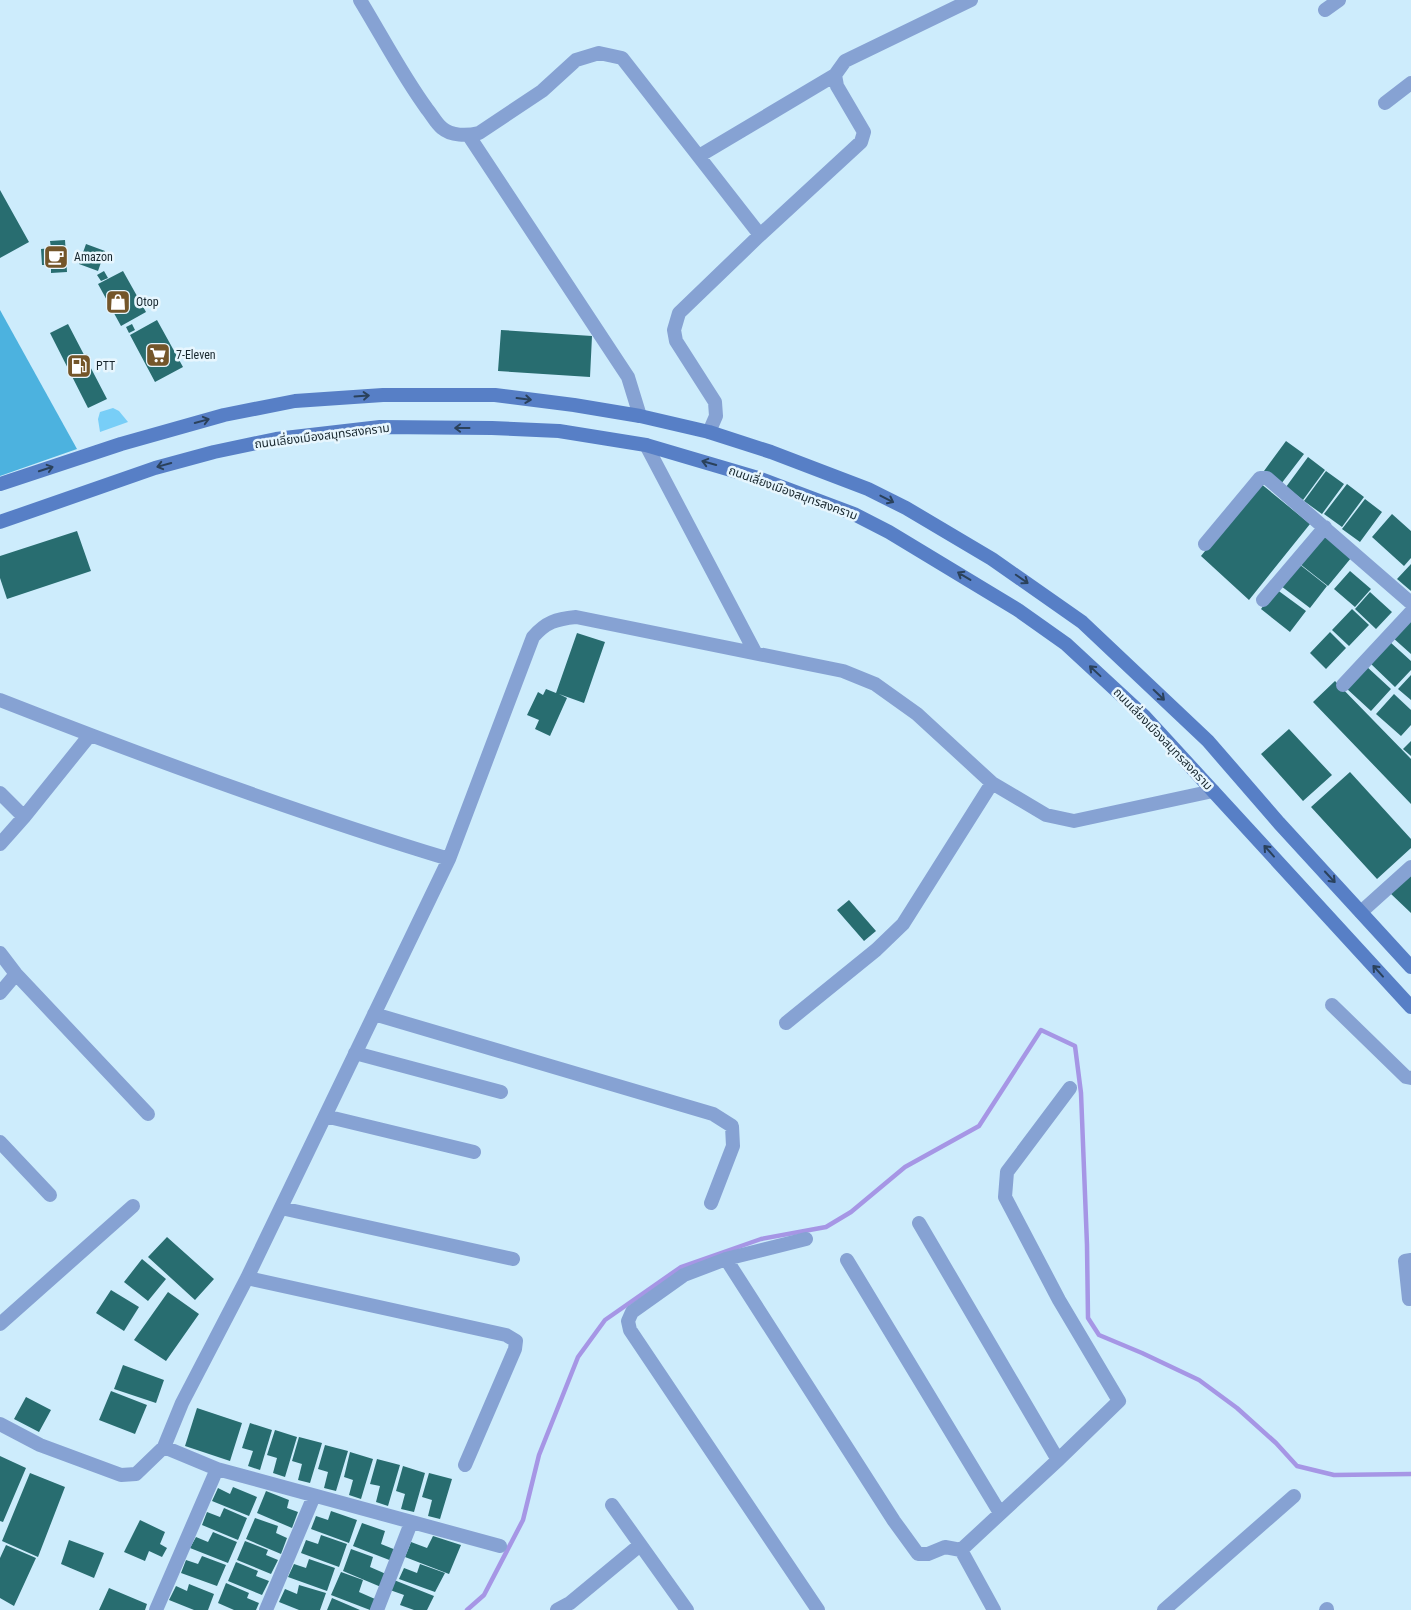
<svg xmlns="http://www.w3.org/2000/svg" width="1411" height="1610" viewBox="0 0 1411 1610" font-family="'Roboto Condensed','Noto Sans Thai',sans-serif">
	<rect width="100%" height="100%" fill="#cdecfc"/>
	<path fill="#78cef7" d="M113,408L119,411L128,422L100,432L98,419L100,412Z"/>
	<path fill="#4cb2df" d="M0,310L77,449L0,476Z"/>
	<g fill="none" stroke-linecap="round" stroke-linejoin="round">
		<path stroke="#a696e5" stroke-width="4.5" d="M467,1610L484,1595L523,1520L539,1455L578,1357L605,1320L681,1267L761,1239L826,1227L851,1212L905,1167L979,1126L1041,1030L1075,1046L1081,1093L1087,1245L1088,1318L1099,1335L1142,1353L1199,1380L1237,1408L1276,1443L1297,1466L1334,1475L1411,1474"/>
	</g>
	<path fill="#286d70" d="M0,190L29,242L0,258Z
		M65,240L67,272L51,273V265H42L41,249L51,248L50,241Z
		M86,244L105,251L98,271L79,264Z
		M104,271L108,278L101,281L97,275Z
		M123,271L146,312L121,326L98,284Z
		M157,320L183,367L155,382L130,335Z
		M68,324L107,399L88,408L50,333Z
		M132,324L135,330L129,333L126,327Z
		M501,330L592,336L590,377L498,371Z
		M1286,441L1304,454L1281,484L1264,471Z
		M1308,457L1325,470L1303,500L1286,487Z
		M1326,471L1344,484L1322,514L1304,501Z
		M1260,483L1310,524L1249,600L1201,556Z
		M1347,484L1364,497L1342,527L1324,514Z
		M1365,499L1382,512L1360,542L1342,529Z
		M1392,514L1411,531V558L1404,566L1372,537Z
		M77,531L91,571L7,599L0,578V556Z
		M1323,535L1351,558L1328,586L1300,564Z
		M1299,564L1327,586L1310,608L1281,586Z
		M1411,564V591L1397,579Z
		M1350,571L1371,589L1355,607L1334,589Z
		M1276,589L1306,611L1290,632L1261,609Z
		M1370,592L1392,612L1376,629L1355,609Z
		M1352,609L1369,625L1349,646L1332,630Z
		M1411,617V654L1392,637Z
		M1330,632L1346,648L1326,669L1310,653Z
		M577,633L605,642L584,703L559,694L567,698L550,736L535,729L539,720L527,715L538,692L543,695L546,689L556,693Z
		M1390,642L1411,661V670L1395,687L1370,663Z
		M1366,666L1391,689L1371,711L1346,688Z
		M1411,675V700L1398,689Z
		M1335,681L1411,759V804L1313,702Z
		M1394,694L1411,710V725L1401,736L1376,714Z
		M1289,729L1332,775L1303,801L1261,754Z
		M1411,741V756L1403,749Z
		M1350,772L1411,839V848L1377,879L1311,807Z
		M1411,871V913L1390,893Z
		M849,900L876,931L864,941L837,910Z
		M167,1237L214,1279L195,1300L148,1257Z
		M142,1259L166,1279L148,1301L124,1282Z
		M111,1290L139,1307L124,1331L96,1313Z
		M168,1292L199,1314L166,1361L134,1340Z
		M123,1365L164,1380L156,1403L114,1389Z
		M111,1391L147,1405L135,1434L99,1420Z
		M26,1397L51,1410L39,1432L14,1419Z
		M197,1408L242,1423L230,1461L185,1446Z
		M250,1423L272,1430L260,1470L248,1466L253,1451L242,1448Z
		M275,1430L297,1437L285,1477L273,1473L277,1458L267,1455Z
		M299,1437L322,1443L310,1483L298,1480L302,1464L292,1461Z
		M325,1445L348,1451L336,1491L324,1488L328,1472L318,1469Z
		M350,1452L373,1459L361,1499L349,1495L353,1480L344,1477Z
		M0,1456L26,1468L3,1522L0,1521Z
		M377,1459L400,1465L388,1506L376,1502L380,1486L370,1484Z
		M403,1466L425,1473L414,1512L401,1509L405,1494L396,1491Z
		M30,1473L65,1487L38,1557L2,1541Z
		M429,1473L452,1479L440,1519L428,1516L432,1500L422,1497Z
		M233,1487L257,1497L249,1516L212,1501L218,1488L230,1494Z
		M266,1491L289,1500L287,1508L298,1512L292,1528L257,1513Z
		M224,1508L247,1518L238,1540L202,1525L207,1512L220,1517Z
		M331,1511L357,1520L349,1543L311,1529L316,1516L328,1520Z
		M255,1518L278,1526L276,1533L287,1538L281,1554L246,1539Z
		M140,1520L165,1532L160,1544L167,1548L162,1557L149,1551L145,1561L124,1552Z
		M362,1523L385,1531L381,1544L396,1550L392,1561L353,1546Z
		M213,1532L237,1542L228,1563L190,1548L196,1537L208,1542Z
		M321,1535L347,1544L339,1567L301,1553L306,1540L318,1544Z
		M433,1536L461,1545L449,1574L405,1557L411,1542L427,1548Z
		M69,1540L104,1553L94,1578L61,1564Z
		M245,1541L268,1550L266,1555L278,1560L271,1574L237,1560Z
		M6,1545L36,1558L14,1606L0,1598V1558Z
		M351,1549L373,1557L370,1567L386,1574L381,1587L343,1571Z
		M202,1556L226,1565L217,1586L181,1573L186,1560L198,1564Z
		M309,1559L335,1568L327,1591L288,1577L294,1564L306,1568Z
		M236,1562L258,1571L256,1576L269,1581L262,1595L228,1581Z
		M420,1564L445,1573L435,1592L399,1579L404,1568L417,1573Z
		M341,1572L363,1580L359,1592L375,1599L370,1610L331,1595Z
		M394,1580L434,1596L427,1610H414L400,1605L404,1595L390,1590Z
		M226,1583L249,1593L247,1598L259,1603L256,1610H234L218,1603Z
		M189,1584L214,1594L208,1610H194L169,1600L176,1586L187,1591Z
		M299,1585L326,1593L320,1610H299L279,1602L285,1589L297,1594Z
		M109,1588L147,1604L145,1610H99Z
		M332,1598L360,1610H327Z"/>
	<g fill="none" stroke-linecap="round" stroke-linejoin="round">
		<path stroke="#86a2d3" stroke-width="14" d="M360,0C382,36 402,75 427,109C432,115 436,123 442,128C451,136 467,136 479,133L542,91L576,60L599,53L622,58L760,235
			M1325,10L1339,0
			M1385,103L1411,83
			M469,136L628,377L640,416
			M699,156L835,75
			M709,432L716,416L715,402L676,341L674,330L679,313L760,235L861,142L864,132L837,86L835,75L845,61L971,0
			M646,445L755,652
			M1205,544L1260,478H1267L1411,603
			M1263,600L1325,527
			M1343,685L1411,612
			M0,700C148,758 297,813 449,859
			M0,793L24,817
			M0,844L24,817L90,735
			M1361,912L1411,867
			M0,953L16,974L148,1114
			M0,993L16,974
			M1332,1005L1406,1077L1411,1078
			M374,1014L713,1114L732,1126L733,1146L711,1203
			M786,1023L876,950L903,924L992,783
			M355,1053L501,1092
			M325,1116L474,1152
			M0,1142L50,1195
			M281,1208L513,1259
			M919,1223L1058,1460
			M806,1239L726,1259L684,1275L632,1312L628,1321L630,1330L818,1610
			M726,1259L894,1521L918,1554H928L945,1547L961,1550L994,1610
			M847,1260L1000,1513
			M247,1278L506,1335L516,1341L515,1349L465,1465
			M1409,1299L1405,1261L1411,1260
			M0,1324L133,1206
			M0,1424L40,1445L121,1475L136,1474L164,1447L182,1403L247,1278L449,859L533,637C546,622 556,619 576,617L843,671L875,684L917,714L992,783L1046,815L1074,821L1213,791
			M164,1447L217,1469L500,1546
			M612,1505L687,1610
			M961,1550L1058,1460L1119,1401L1059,1300L1005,1197L1007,1172L1070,1088
			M156,1610L217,1469
			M266,1610L314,1496
			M377,1610L411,1523
			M557,1610L570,1603L640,1545
			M1164,1610L1294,1496
			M1326,1610L1327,1609"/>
		<path stroke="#577fc6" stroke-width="14" d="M0,484L121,444L224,415L295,401L383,395H495L574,405L640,416L709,432L771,452L868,489L906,508L992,559L1082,622L1208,741L1279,823L1411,967
			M0,522L155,468L214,452L276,439L380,427L492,428L559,431L646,445L758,478L854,514L889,532L1018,610L1066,644L1145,717L1411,1007"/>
	</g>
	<defs><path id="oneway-shaft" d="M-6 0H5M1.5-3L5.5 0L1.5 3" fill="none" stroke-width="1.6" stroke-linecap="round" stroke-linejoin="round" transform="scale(1.25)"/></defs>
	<g stroke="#2a415b">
		<use href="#oneway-shaft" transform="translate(362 396) rotate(-4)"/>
		<use href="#oneway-shaft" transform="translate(524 399) rotate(7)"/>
		<use href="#oneway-shaft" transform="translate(202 421) rotate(-15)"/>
		<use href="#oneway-shaft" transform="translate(462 428) rotate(-180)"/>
		<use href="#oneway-shaft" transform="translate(709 463) rotate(-164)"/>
		<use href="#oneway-shaft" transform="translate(164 465) rotate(165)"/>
		<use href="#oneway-shaft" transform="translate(46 469) rotate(-18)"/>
		<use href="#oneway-shaft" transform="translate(887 499) rotate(27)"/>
		<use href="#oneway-shaft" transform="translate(964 576) rotate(-149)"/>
		<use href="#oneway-shaft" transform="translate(1022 579) rotate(35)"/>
		<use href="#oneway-shaft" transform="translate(1095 671) rotate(-137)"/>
		<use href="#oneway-shaft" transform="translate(1159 695) rotate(44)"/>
		<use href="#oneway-shaft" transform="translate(1269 851) rotate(-132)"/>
		<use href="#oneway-shaft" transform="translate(1330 877) rotate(47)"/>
		<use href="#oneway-shaft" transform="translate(1378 971) rotate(-132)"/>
	</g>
	<defs>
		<symbol id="cafe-square" viewBox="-11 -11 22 22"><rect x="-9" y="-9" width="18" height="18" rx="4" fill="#74562a" stroke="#e7f6fe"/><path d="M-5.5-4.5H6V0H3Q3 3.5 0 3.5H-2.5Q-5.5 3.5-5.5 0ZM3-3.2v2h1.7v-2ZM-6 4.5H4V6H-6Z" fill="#fff"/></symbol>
		<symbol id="shop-square" viewBox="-11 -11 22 22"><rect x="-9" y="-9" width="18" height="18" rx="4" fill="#74562a" stroke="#e7f6fe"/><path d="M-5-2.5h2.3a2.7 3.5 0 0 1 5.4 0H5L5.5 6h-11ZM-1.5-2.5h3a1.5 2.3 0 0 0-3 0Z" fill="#fff"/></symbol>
		<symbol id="supermarket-square" viewBox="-11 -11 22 22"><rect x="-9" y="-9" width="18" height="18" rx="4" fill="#74562a" stroke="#e7f6fe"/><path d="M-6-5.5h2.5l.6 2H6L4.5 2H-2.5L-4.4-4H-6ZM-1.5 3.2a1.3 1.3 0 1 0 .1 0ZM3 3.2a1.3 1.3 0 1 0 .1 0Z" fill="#fff"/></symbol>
		<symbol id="fuel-square" viewBox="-11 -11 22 22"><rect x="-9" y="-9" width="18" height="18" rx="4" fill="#74562a" stroke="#e7f6fe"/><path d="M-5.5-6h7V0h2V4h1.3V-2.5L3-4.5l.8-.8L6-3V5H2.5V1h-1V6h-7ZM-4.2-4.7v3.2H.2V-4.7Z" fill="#fff"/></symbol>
	</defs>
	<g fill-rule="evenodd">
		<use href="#cafe-square" x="42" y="243" width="28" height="28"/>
		<use href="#shop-square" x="104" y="288" width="28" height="28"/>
		<use href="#supermarket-square" x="144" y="341" width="28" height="28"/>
		<use href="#fuel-square" x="65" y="352" width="28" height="28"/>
	</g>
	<g text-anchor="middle" stroke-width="5" stroke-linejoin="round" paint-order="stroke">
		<g font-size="12" fill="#17262d" stroke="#e7f6fe" text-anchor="start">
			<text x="74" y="261">Amazon</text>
			<text x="136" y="306">Otop</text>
			<text x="176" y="359">7-Eleven</text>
			<text x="96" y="370">PTT</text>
		</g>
		<g font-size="12" fill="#17262d" stroke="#e7f6fe">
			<text transform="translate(322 436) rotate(-7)" y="4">ถนนเลี่ยงเมืองสมุทรสงคราม</text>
			<text transform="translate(793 493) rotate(20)" y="4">ถนนเลี่ยงเมืองสมุทรสงคราม</text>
			<text transform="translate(1163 739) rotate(46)" y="4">ถนนเลี่ยงเมืองสมุทรสงคราม</text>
		</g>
	</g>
</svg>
